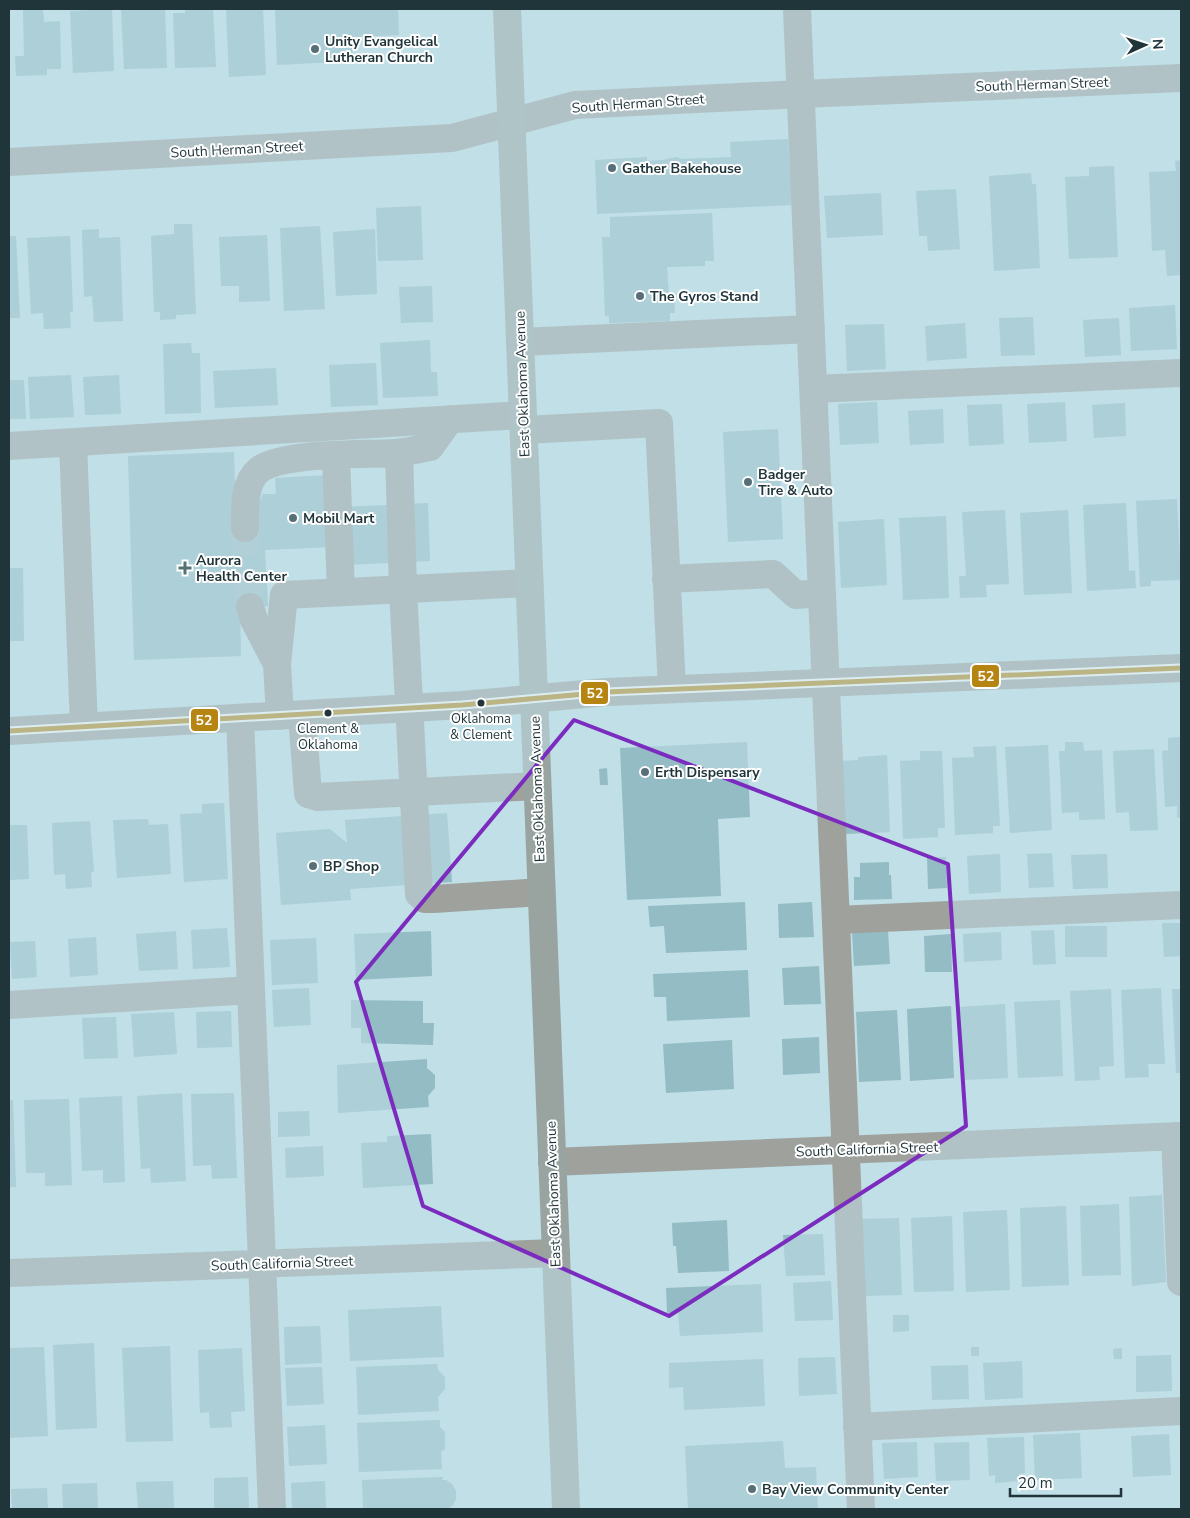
<svg xmlns="http://www.w3.org/2000/svg" width="1190" height="1518" viewBox="0 0 1190 1518" font-family="'Nunito Sans',sans-serif">
	<rect width="100%" height="100%" fill="#c0dfe7"/>
	<path fill="#94bcc5" d="M43,9L44,22L60,21L61,69H47V75L16,76L15,56H24L23,10Z
		M112,9L114,71L73,73L70,11Z
		M121,9H165L167,68L124,69Z
		M185,9H213L216,67L175,68L173,13H185Z
		M226,9H263L266,75L229,77Z
		M275,9H398L399,35L352,37L353,61L277,65Z
		M788,139L792,205L597,214L595,160L647,157V161L663,160L676,157L682,159L731,157L730,142Z
		M1181,160V275L1167,276L1165,250L1152,251L1149,172L1176,171L1175,161Z
		M1114,166L1118,257L1069,259L1065,177L1089,176V167Z
		M1031,173L1032,184H1036L1040,268L994,271L989,176Z
		M956,189L960,249L928,251L927,236H919L916,191Z
		M881,193L883,235L827,238L824,196Z
		M421,206L423,260L378,261L376,208Z
		M712,213L714,261H705V266L667,267L669,296H674L675,313H670V321L609,323V316H605L602,237H610V217Z
		M174,224H192L196,314L176,315V319L160,320V312H154L151,236L174,234Z
		M320,226L325,309L284,311L280,228Z
		M99,229V238L120,237L123,321L94,322L92,296L84,297L82,230Z
		M375,229L377,294L336,296L333,232Z
		M267,235L270,301L239,302V286H221L219,237Z
		M9,236H16L20,318H9Z
		M70,236L73,312H70L71,328L44,329L43,313L31,314L27,238Z
		M432,286L433,322L401,323L399,287Z
		M1175,305L1177,349L1131,351L1129,308Z
		M1033,317L1035,355L1001,356L999,318Z
		M1119,318L1121,355L1085,357L1083,320Z
		M965,323L967,358L927,361L925,326Z
		M884,324L886,369L847,371L845,325Z
		M430,340L431,372H437L438,396L383,398L380,343Z
		M191,343L192,353H200L201,413L165,414L163,344Z
		M376,363L378,405L331,407L329,365Z
		M276,368L278,405L215,408L213,371Z
		M71,375L74,417L30,419L28,377Z
		M119,375L121,414L85,415L83,377Z
		M9,380H24L26,419H9Z
		M877,402L879,443L840,445L838,404Z
		M1065,402L1067,441L1029,443L1027,404Z
		M1125,403L1126,436L1094,438L1092,405Z
		M1002,404L1004,444L969,446L967,405Z
		M943,409L944,443L910,445L908,411Z
		M778,429L783,539L728,542L723,432Z
		M234,452L236,528L255,509L263,494H276L275,478L329,475L332,547L265,550L268,606L240,608L241,656L134,660L128,456Z
		M1177,499L1181,580L1151,581V586L1140,587L1136,501Z
		M428,503L430,561L347,565L344,507Z
		M1126,503L1129,571L1135,570L1136,588L1087,591L1083,505Z
		M1005,510L1009,584L986,585L987,597L960,598L959,576H966L962,512Z
		M1068,510L1072,593L1024,595L1020,513Z
		M946,516L949,598L903,600L899,518Z
		M884,519L887,585L841,588L838,522Z
		M9,568H23L24,641H9Z
		M1181,737V817L1177,818V806L1165,807L1162,751L1168,750V738Z
		M747,742L750,817L718,819L721,896L627,900L620,748Z
		M1065,742H1083L1084,751L1102,750L1105,819L1079,820V812L1062,813L1059,751H1065Z
		M1048,745L1052,830L1010,833L1005,747Z
		M996,746L1000,826H993V833L955,835L952,758L974,757L973,747Z
		M1154,749L1158,830L1130,831L1129,812L1116,813L1113,751Z
		M920,751H942L945,828H938V837L903,839L900,761L920,760Z
		M887,755L890,832L845,834L842,761L858,760V757Z
		M607,768L608,785H600L599,769Z
		M224,803L228,879L184,882L180,814L202,813V804Z
		M447,813L452,882L350,889L351,900L281,905L276,833L330,829L347,843L345,820Z
		M148,819L149,825L168,824L171,874L117,878L113,820Z
		M90,821L94,872H91L92,887L66,889L65,874L54,875L52,823Z
		M9,825H27L29,879L9,880Z
		M1052,853L1054,887L1029,888L1027,854Z
		M1000,854L1001,892L969,894L967,856Z
		M1107,854L1108,888L1073,889L1071,855Z
		M946,857L947,888L928,889L927,858Z
		M889,862V875H891L892,899L854,900V877H860V863Z
		M745,902L747,950L666,953L664,926L650,927L648,906Z
		M812,902L814,937L779,938L778,904Z
		M1162,923H1181V956L1164,957Z
		M1065,926H1107V957H1065Z
		M227,928L230,967L193,969L191,930Z
		M888,930L890,964L854,966L852,932Z
		M1054,930L1056,964L1033,965L1031,931Z
		M176,931L178,969L139,971L136,934Z
		M431,931L432,976L356,980L354,934Z
		M1001,932L1002,960L964,962L963,934Z
		M951,934L952,972H925L924,936Z
		M96,937L98,975L70,977L68,939Z
		M316,938L318,983L272,985L270,940Z
		M35,941L37,977L12,979L10,942Z
		M819,966L821,1004L784,1005L782,968Z
		M748,970L750,1017L667,1021L666,997H654L653,974Z
		M309,988L311,1025L274,1027L272,990Z
		M1161,988L1165,1064H1148L1149,1077L1125,1078L1121,990Z
		M1111,989L1114,1066L1099,1067L1100,1080L1075,1081L1070,991Z
		M1172,989H1181V1073H1176Z
		M351,1000L423,1001V1023H434L433,1045L361,1043V1028H351Z
		M1060,1000L1063,1076L1018,1078L1014,1002Z
		M1005,1004L1008,1078L963,1080L960,1007Z
		M951,1006L954,1078L910,1081L907,1009Z
		M897,1010L901,1080L859,1082L856,1012Z
		M231,1011L232,1047L197,1048L196,1012Z
		M174,1012L177,1054L134,1057L131,1014Z
		M116,1017L118,1058L84,1059L82,1018Z
		M819,1037L820,1073L783,1075L782,1039Z
		M732,1040L734,1089L666,1093L663,1044Z
		M427,1059V1068L435,1075V1088L428,1096L429,1107L338,1113L337,1065Z
		M182,1093L186,1181L151,1183L150,1168L141,1169L137,1096Z
		M234,1093L237,1178L212,1179L211,1165L193,1166L191,1094Z
		M122,1096L125,1182L103,1183V1170L82,1171L79,1098Z
		M69,1099L72,1185L45,1186V1173H26L24,1100Z
		M9,1100H13L16,1187H9Z
		M309,1111L310,1136L278,1137V1112Z
		M431,1134L433,1184L363,1188L361,1143L387,1142V1136Z
		M323,1146L324,1176L286,1178L285,1148Z
		M1162,1195L1166,1282L1132,1286L1129,1197Z
		M1119,1204L1121,1275L1082,1276L1080,1206Z
		M1066,1206L1069,1285L1022,1287L1020,1208Z
		M1007,1210L1010,1290L966,1292L963,1212Z
		M952,1216L954,1291L914,1292L911,1218Z
		M899,1218L902,1295L862,1296L859,1219Z
		M727,1220L729,1271L678,1273L676,1246H673L672,1223Z
		M823,1234L825,1275L786,1276L783,1235Z
		M831,1281L833,1320L795,1321L793,1283Z
		M761,1284L763,1332L680,1336L678,1312L667,1313L666,1288Z
		M441,1306L444,1357L350,1361L348,1310Z
		M893,1315H909V1331L893,1332Z
		M320,1326L322,1363L285,1365L284,1327Z
		M94,1343L97,1428L56,1430L53,1345Z
		M170,1346L173,1441L126,1442L122,1348Z
		M44,1347L48,1436L9,1438V1348Z
		M971,1347H979V1356H971Z
		M242,1348L245,1411L231,1412L232,1427L210,1428L209,1412L200,1413L198,1350Z
		M1122,1348V1359H1114L1113,1349Z
		M1171,1355L1172,1391L1136,1392V1356Z
		M835,1357L837,1394L799,1396L798,1358Z
		M763,1359L765,1406L684,1410L683,1387L669,1388V1363Z
		M1022,1361L1023,1398L985,1400L983,1363Z
		M437,1364L438,1370L445,1377V1389L438,1397L439,1411L358,1415L356,1367Z
		M968,1365L969,1399L932,1400L931,1366Z
		M322,1367L324,1404L287,1406L285,1368Z
		M440,1420V1427L445,1432V1449L441,1452L442,1469L359,1472L357,1423Z
		M325,1425L327,1464L289,1466L287,1427Z
		M1080,1433L1082,1478L1035,1480L1033,1435Z
		M1169,1434L1171,1475L1133,1477L1131,1436Z
		M1024,1437L1025,1473L1019,1474V1481L995,1483V1475L989,1476L987,1438Z
		M783,1441L785,1468L816,1467L818,1509H688L685,1446Z
		M917,1442L918,1477L884,1479L882,1443Z
		M969,1442L970,1480L936,1481L934,1443Z
		M248,1477L249,1509H214V1478Z
		M443,1477L442,1480H446L452,1484L456,1491V1499L453,1505L448,1509H363L362,1480Z
		M173,1481L174,1509H138L136,1482Z
		M325,1481L326,1509H292L291,1483Z
		M97,1483L98,1509H63L62,1484Z
		M47,1488L48,1509H12L11,1489Z"/>
	<g fill="none" stroke-linecap="round" stroke-linejoin="round">
		<path stroke="#a0bdc4" stroke-width="28" stroke-dasharray="28 14" stroke-linecap="butt" d="M245,528L250,607"/>
		<path stroke="#9ea19c" stroke-width="28" d="M797,9L861,1509
			M9,162L452,138L575,105L801,94L1181,78
			M520,342L811,329
			M814,389L1181,373
			M524,430L659,423L672,689
			M73,442L84,727
			M9,446L523,415
			M399,453L403,589L419,894L425,899H434L541,892
			M336,456L341,592
			M245,528C245,510 243,483 259,470C283,452 364,455 396,453C408,452 419,449 430,447L450,419
			M666,579L773,574L796,595L822,593
			M250,607L254,620L277,664
			M302,715L308,794L318,797L537,786
			M280,716L277,664L284,595L529,583
			M240,718L272,1509
			M9,731L462,705L607,692L1181,668
			M836,920L1181,905
			M9,1005L251,990
			M1175,1136L1181,1282
			M552,1162L1181,1136
			M9,1273L556,1253
			M857,1427L1181,1411"/>
		<path stroke="#99a4a1" stroke-width="28" d="M507,9L566,1509"/>
		<defs>
			<path id="bus-1" d="M9,731L462,705L607,692L1181,668"/>
		</defs>
		<use href="#bus-1" stroke="#fefefe" stroke-width="9"/>
		<use href="#bus-1" stroke="#b68411" stroke-width="5"/>
	</g>
	<path d="M0 0H1190V1518H0ZM574,720L948,864L966,1126L669,1316L423,1206L356,982Z" fill="#c0dfe7" fill-opacity=".55" fill-rule="evenodd"/>
	<path fill="none" stroke="#7b2cbf" stroke-width="4" stroke-linejoin="round" d="M574,720L948,864L966,1126L669,1316L423,1206L356,982Z"/>
	<g fill="#577077" stroke="#fefefe" stroke-width="2">
		<circle cx="315" cy="49" r="5"/>
		<circle cx="612" cy="168" r="5"/>
		<circle cx="640" cy="296" r="5"/>
		<circle cx="748" cy="482" r="5"/>
		<circle cx="293" cy="518" r="5"/>
		<path d="M182.5 560.5h5v5h5v5h-5v5h-5v-5h-5v-5h5z"/>
		<circle cx="645" cy="772" r="5"/>
		<circle cx="313" cy="866" r="5"/>
		<circle cx="752" cy="1489" r="5"/>
	</g>
	<g fill="#1f353a" stroke="#fefefe" stroke-width="2">
		<circle cx="481" cy="703" r="4.5"/>
		<circle cx="328" cy="713" r="4.5"/>
	</g>
	<g text-anchor="middle" stroke-width="4" stroke-linejoin="round" paint-order="stroke">
		<g font-size="13" fill="#1f353a" stroke="#fefefe">
			<text x="481" y="723">Oklahoma<tspan x="481" dy="16">&amp; Clement</tspan></text>
			<text x="328" y="733">Clement &amp;<tspan x="328" dy="16">Oklahoma</tspan></text>
		</g>
		<g font-size="14" font-weight="bold" fill="#1f353a" stroke="#fefefe" text-anchor="start">
			<text x="325" y="46">Unity Evangelical<tspan x="325" dy="16">Lutheran Church</tspan></text>
			<text x="622" y="173">Gather Bakehouse</text>
			<text x="650" y="301">The Gyros Stand</text>
			<text x="758" y="479">Badger<tspan x="758" dy="16">Tire &amp; Auto</tspan></text>
			<text x="303" y="523">Mobil Mart</text>
			<text x="196" y="565">Aurora<tspan x="196" dy="16">Health Center</tspan></text>
			<text x="655" y="777">Erth Dispensary</text>
			<text x="323" y="871">BP Shop</text>
			<text x="762" y="1494">Bay View Community Center</text>
		</g>
		<g font-size="14" fill="#1f353a" stroke="#fefefe">
			<text transform="translate(1042 84) rotate(-2)" y="5">South Herman Street</text>
			<text transform="translate(638 103) rotate(-4)" y="5">South Herman Street</text>
			<text transform="translate(237 149) rotate(-3)" y="5">South Herman Street</text>
			<text transform="translate(522 384) rotate(-92)" y="5">East Oklahoma Avenue</text>
			<text transform="translate(537 789) rotate(-92)" y="5">East Oklahoma Avenue</text>
			<text transform="translate(867 1149) rotate(-2)" y="5">South California Street</text>
			<text transform="translate(553 1194) rotate(-92)" y="5">East Oklahoma Avenue</text>
			<text transform="translate(282 1263) rotate(-2)" y="5">South California Street</text>
		</g>
	</g>
	<g stroke="#fefefe" stroke-width="2">
		<rect x="971" y="664" width="29" height="24" rx="5" fill="#b68411"/>
		<rect x="580" y="681" width="29" height="24" rx="5" fill="#b68411"/>
		<rect x="190" y="708" width="29" height="24" rx="5" fill="#b68411"/>
	</g>
	<g font-size="14" text-anchor="middle" font-weight="bold" fill="#fff">
		<text x="986" y="681">52</text>
		<text x="595" y="698">52</text>
		<text x="204" y="725">52</text>
	</g>
	<rect width="1190" height="1518" fill="none" stroke="#1f353a" stroke-width="20"/>
	<g transform="translate(1145 45) rotate(87)" stroke="#fefefe" stroke-width="4" paint-order="stroke">
	<path d="M0-4L9 19L0 12L-9 19Z" fill="#1f353a"/>
	<text y="-8" font-size="14" font-weight="bold" text-anchor="middle" fill="#1f353a">N</text>
	</g>
	<path d="M1010 1488v8h111v-8" fill="none" stroke="#1f353a" stroke-width="2.5"/>
	<text x="1018" y="1488" font-size="15" fill="#1f353a" stroke="#fefefe" stroke-width="4" paint-order="stroke">20 m</text>
</svg>
